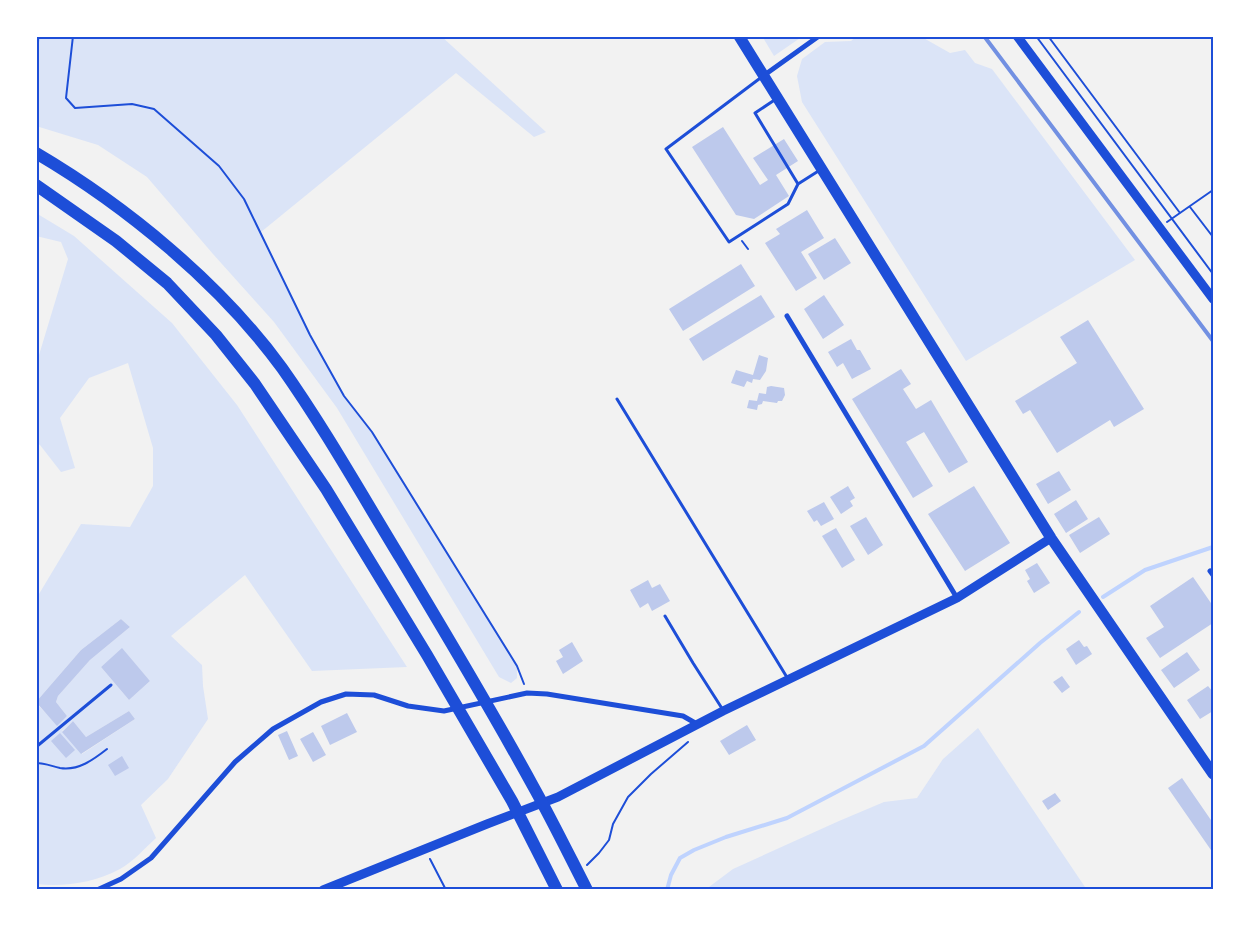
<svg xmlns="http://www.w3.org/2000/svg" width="1249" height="926" viewBox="0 0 1249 926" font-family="Cabin,sans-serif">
	<rect width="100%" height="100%" fill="#f2f2f2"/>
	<path fill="#dbe4f7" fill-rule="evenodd" d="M36,36H441L546,132L534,137L456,73L261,232L310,335L344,396L372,432L517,666V678L511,683L499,677L337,408L274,322L213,254L147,177L98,145L36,126Z
		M762,36H803L774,56Z
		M857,36H920L950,53L965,50L975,63L992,69L1135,260L966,361L802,102L797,76L802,59L825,42L851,41Z
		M36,213L74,236L172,323L237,405L407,667L312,671L245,575L171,636L202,665L203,686L208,719L168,779L141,805L156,838C145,848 133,862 120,869C93,883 65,887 36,884V703L57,725L67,716L56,702L58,696L90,660L130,627L121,619L81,650L36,702V599L81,524L130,527L153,486V448L128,363L89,378L60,418L75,468L61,472L40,445L36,443V365L68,259L61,242L36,236ZM122,649L150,681L129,700L101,667ZM129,711L135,719L82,754L62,731L73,721L86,737Z
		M978,728L1087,890H705L733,869L839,821L884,802L917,798L943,759Z"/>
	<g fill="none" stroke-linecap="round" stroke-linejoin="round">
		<path stroke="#bfd3fe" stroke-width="4" d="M36,45L39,36
			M1103,597L1145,570L1213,547
			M667,890L671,875L680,858L694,850L726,837L787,818L924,746L1040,643L1079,612"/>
	</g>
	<path fill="#bdc9ec" d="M723,127L760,185L768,180L753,158L784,139L798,161L776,175L789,196L754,219L736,215L692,147Z
		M807,210L824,238L801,252L817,278L796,291L765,243L780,234L776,229Z
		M835,238L851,263L824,280L808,254Z
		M741,264L755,286L683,331L669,309Z
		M761,295L775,317L703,361L689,339Z
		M824,295L844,325L823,339L804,309Z
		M1088,320L1144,409L1114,427L1110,420L1057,453L1030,410L1023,414L1015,401L1077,363L1060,337Z
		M851,339L857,350H860L871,369L852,379L843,363L837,367L828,352Z
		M759,355L768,358L766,371L760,380L753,379L752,383L747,381L744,387L731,383L736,370L753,375Z
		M901,369L911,384L903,389L916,409L931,400L968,462L949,473L924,432L906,442L933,486L913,498L852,399Z
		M771,386L784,388L785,395L782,401H778L777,403L763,401L762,404L758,405L757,410L747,408L749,400L757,401L759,393L766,394L767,387Z
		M1059,471L1071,490L1048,504L1036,484Z
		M848,486L855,498L850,501L853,506L841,514L830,497Z
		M974,486L1010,543L965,571L928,514Z
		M1076,500L1088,519L1066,533L1054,514Z
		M824,502L834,519L821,526L817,520L814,522L807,511Z
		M866,517L883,545L868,555L850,526Z
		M1099,517L1110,534L1080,553L1069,535Z
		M836,528L855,560L842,568L822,536Z
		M1037,563L1050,583L1034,593L1027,581L1030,579L1025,570Z
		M1193,577L1213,606V623L1160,658L1146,638L1164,627L1150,606Z
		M648,580L652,588L660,584L670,601L652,611L648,603L640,608L630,590Z
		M121,619L130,627L90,660L58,696L56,702L67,716L57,726L36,702L81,650Z
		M1079,640L1084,647L1087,646L1092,654L1076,665L1066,649Z
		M572,642L583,661L563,674L556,661L563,657L559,650Z
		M122,648L150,681L129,700L101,667Z
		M1187,652L1200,670L1174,688L1161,670Z
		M1062,676L1070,687L1062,693L1053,682Z
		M1208,686L1213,692V711L1200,719L1187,700Z
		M129,711L135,719L81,754L62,732L73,721L86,737Z
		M347,713L357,732L330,745L321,726Z
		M747,725L756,740L729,755L720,741Z
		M287,731L298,756L289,760L278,735Z
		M313,732L326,755L313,762L300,739Z
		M60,733L75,750L66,758L51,741Z
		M122,756L129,768L115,776L108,765Z
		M1182,778L1213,823V853L1168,788Z
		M1055,793L1061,801L1048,810L1042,801Z"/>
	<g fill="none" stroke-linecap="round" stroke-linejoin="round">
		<path stroke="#1d4ed8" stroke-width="2" d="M73,36L66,98L75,108L132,104L154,109L219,166L244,199L310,335L344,396L372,432L517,666L524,684
			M1036,36L1213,274
			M1048,36L1180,213
			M1190,207L1213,237
			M1167,222L1213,190
			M742,241L748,249
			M36,763C45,763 51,766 60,768C78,771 93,760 107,749
			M430,859L446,890
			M587,865L599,853L609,840L613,824L628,797L651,774L688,742"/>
		<path stroke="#1d4ed8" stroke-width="3" d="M763,76L666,149L729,242L788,204L798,184L820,170
			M776,99L755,113L798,184
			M617,399L788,679
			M665,616L693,663L723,710
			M36,747L111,685"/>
		<path stroke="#1d4ed8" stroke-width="5" d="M763,76L819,36
			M787,316L957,598
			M1210,571L1213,575
			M97,890L121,879L151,858L235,762L273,729L321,702L346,694L374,695L408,706L444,711L527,693L547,694L683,716L697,724"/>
		<path stroke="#1d4ed8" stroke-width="9" d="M1017,36L1213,299
			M323,890L487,824L558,797L723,711L957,598L1051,538"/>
		<path stroke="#1d4ed8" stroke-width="11" d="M739,36L1051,538L1213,774"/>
		<path stroke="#1d4ed8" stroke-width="12" d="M36,153C126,206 220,283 282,368C325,429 362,495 401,559C446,634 491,709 533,786C552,820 569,855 587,890
			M36,185L116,241L167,283L216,335L255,384L326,489L427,655L512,801L557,890"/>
		<path stroke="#7290e2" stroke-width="4" d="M984,36L1213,341"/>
	</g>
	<rect width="1249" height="926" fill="none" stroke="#ffffff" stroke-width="75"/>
	<rect x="38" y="38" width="1174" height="850" fill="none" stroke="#1d4ed8" stroke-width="2"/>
</svg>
